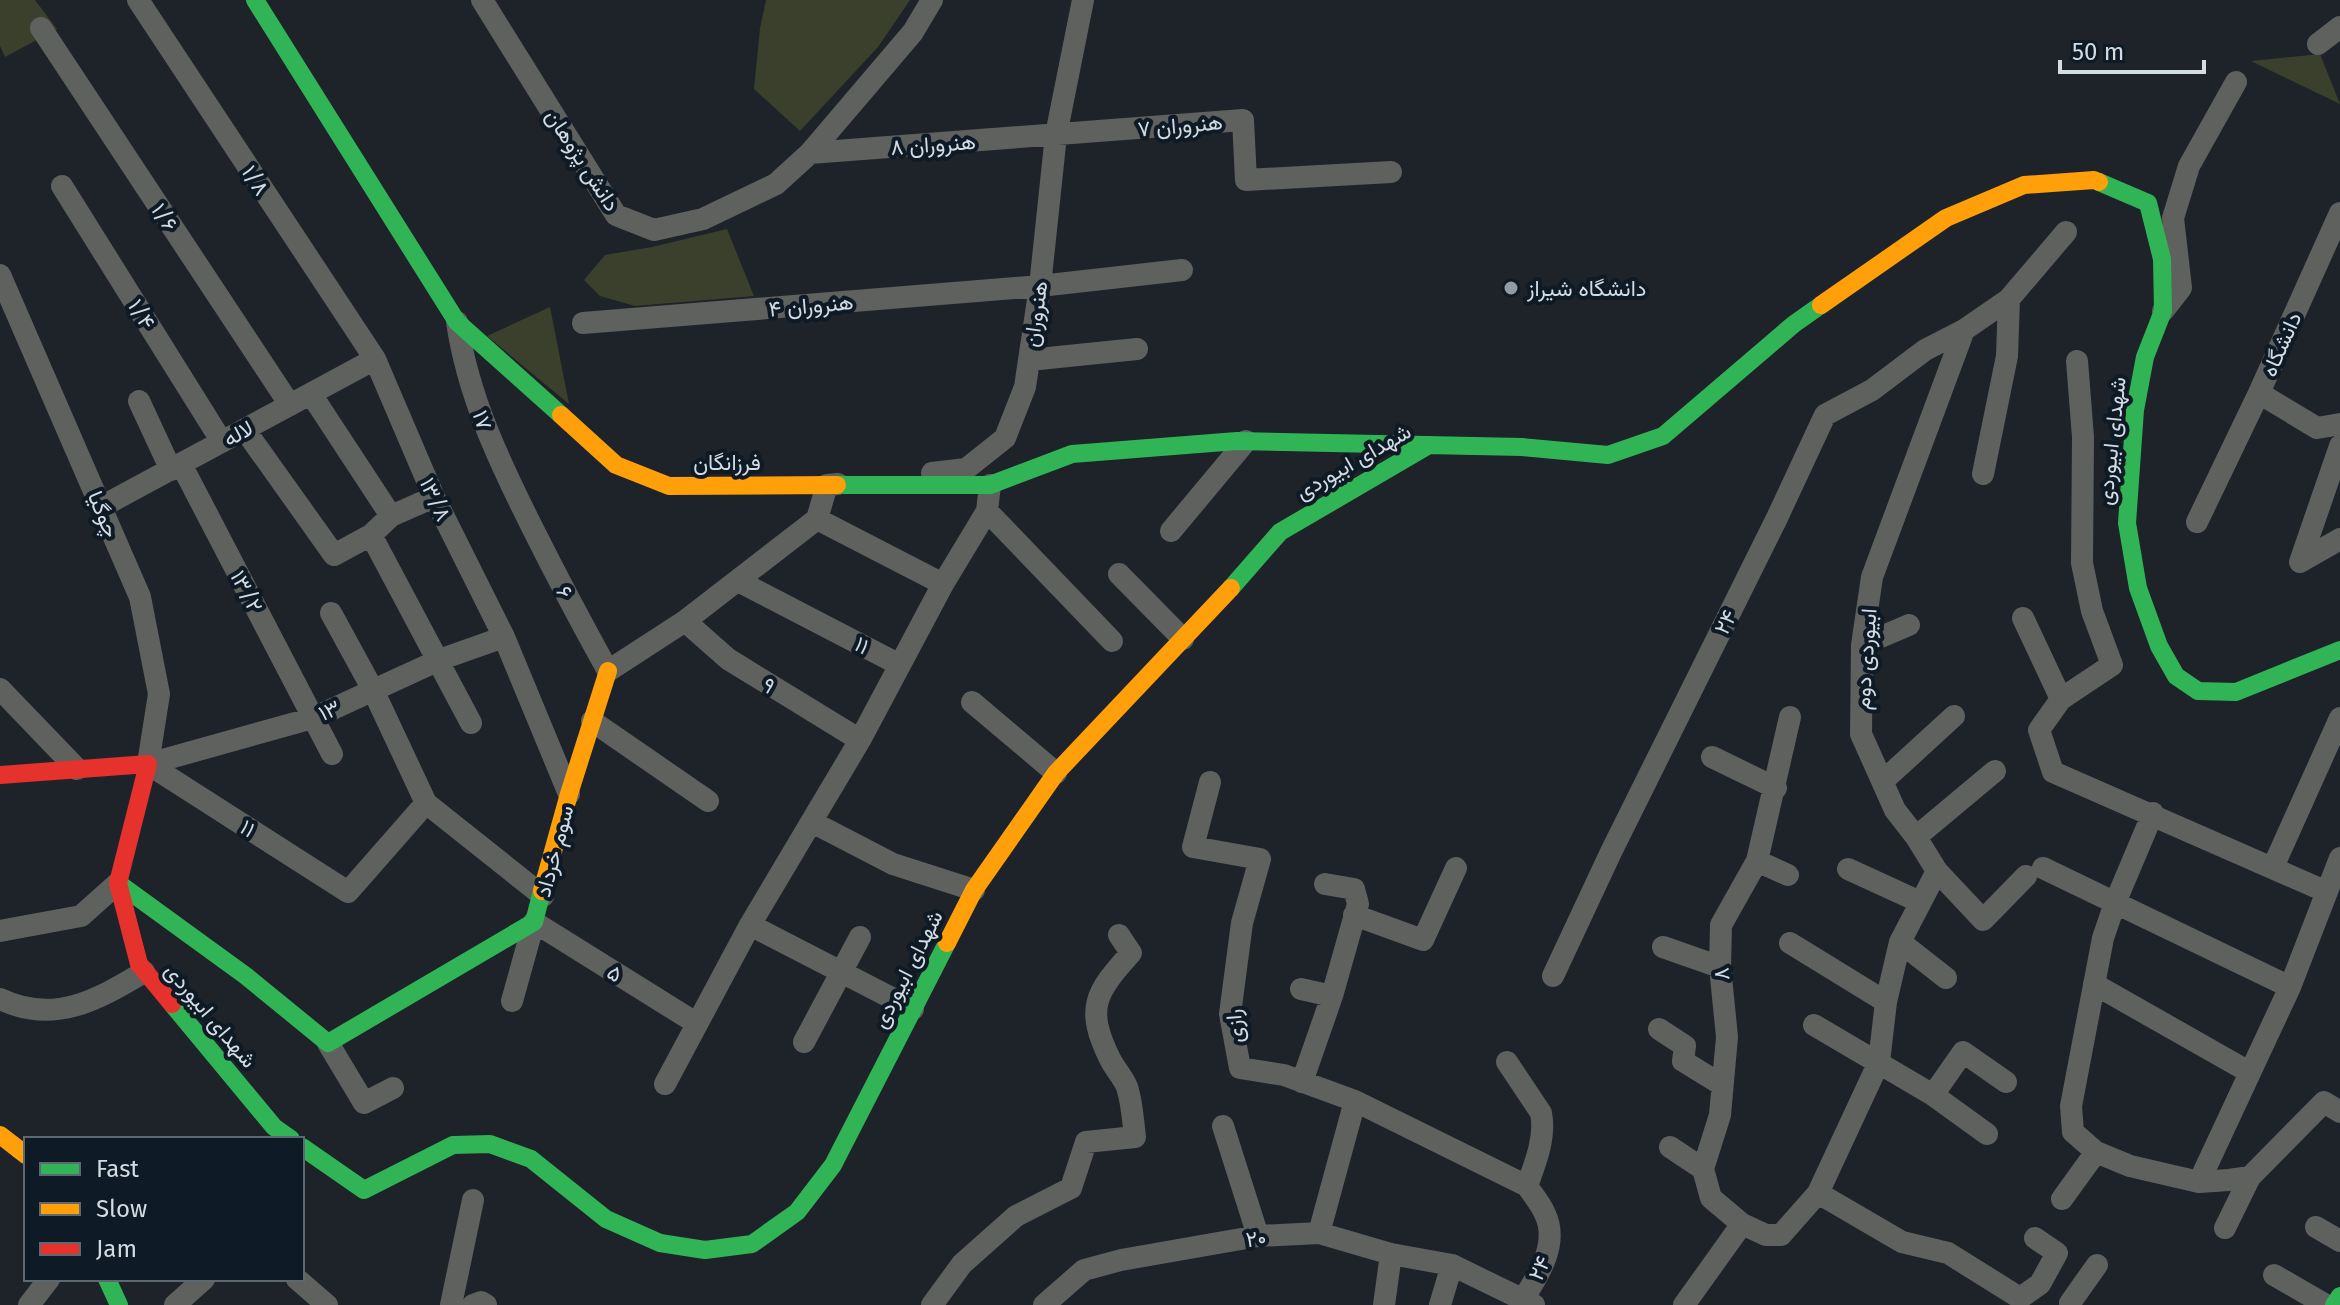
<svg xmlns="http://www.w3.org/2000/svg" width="2340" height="1305" viewBox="0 0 2340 1305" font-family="'Fira Sans',Vazirmatn,sans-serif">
	<rect width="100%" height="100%" fill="#1d2329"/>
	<path fill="#3b402c" d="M0,0H35L57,29L5,57L0,46Z
		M766,0H910L878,47L800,131L754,89L760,28Z
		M2320,54L2340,104L2251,61Z
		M727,229L754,296L635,306L600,296L584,280L605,255L652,247Z
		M550,307L569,404L487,336Z"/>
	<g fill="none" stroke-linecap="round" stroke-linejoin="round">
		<path stroke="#5f615f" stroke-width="22" d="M138,0L375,359L434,497L504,637L569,794
			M482,0L616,215L654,230L703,219L776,184L810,153L913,32L932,0
			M41,28L290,405
			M2318,44L2340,27
			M810,153L1243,120L1246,180L1391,172
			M62,186L222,442
			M0,275L140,597L159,694L148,764
			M2163,311L2181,288L2173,218L2189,166L2236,82
			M457,322C468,397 500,463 533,529C557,577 582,624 608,671L685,621L817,519L827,485L838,484
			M583,323L1040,286L1182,270
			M1029,360L1137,349
			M2077,361L2083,437L2082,563L2092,611L2112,665L2061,699L2039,730L2053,772L2327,892
			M2259,393L2317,428L2340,424
			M311,394L391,516
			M139,401L171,470
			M245,430L334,555L371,535L391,516L434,497
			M2340,446L2300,562L2340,539
			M181,464L332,754
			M932,473L966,469L1005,438L1025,387L1040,286L1056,135L1083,0
			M1983,474L2007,356L2009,299
			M101,507L375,359
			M987,511L1112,641
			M817,519L943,584
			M2197,522L2259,393L2340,213
			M1171,531L1246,441
			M371,535L471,723
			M1119,574L1183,639
			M738,581L900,665
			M331,613L373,690L426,803L543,896
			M2023,618L2061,699
			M685,621L728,659L860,740
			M1862,645L1909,625
			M0,689L77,769
			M972,702L1056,773
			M592,721L708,801
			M1712,757L1776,788
			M148,764L313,718L439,660L504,637
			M148,764L348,892L426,803
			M1883,781L1954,716
			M1210,782L1193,847L1260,859L1242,923L1230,1014L1240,1068L1284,1075L1355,1101L1527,1186
			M2153,813L2115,903L2103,938L2071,1106L2073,1132L2096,1152L2130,1166L2199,1182L2229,1180L2250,1177L2324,1102L2340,1112
			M812,822L893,864L974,890
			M1916,837L1995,771
			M1757,861L1788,875
			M2273,867L2340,718
			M2043,868L2290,987
			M1848,869L1920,902
			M1937,871L1983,920L2026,876
			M1354,915L1423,940L1456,868
			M750,925L913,1009
			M0,931L81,916L118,883
			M1900,942L1946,978
			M1790,943L1886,1002
			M1663,947L1720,967
			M1553,976L1611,852L1776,520L1825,415L1872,390L1925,350L1964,330
			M2094,984L2249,1072
			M1301,989L1332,996
			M0,999C54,1025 97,1000 144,972
			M512,1001L534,922L696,1023
			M1814,1025L1933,1095L1987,1134
			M1659,1029L1685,1046L1683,1061L1722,1085
			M804,1042L860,937
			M328,1043L364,1103L393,1088
			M1507,1062L1541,1113C1546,1137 1535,1164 1527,1186C1533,1195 1541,1204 1545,1214C1559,1243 1539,1275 1523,1299
			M1302,1082L1332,996L1358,904L1354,889L1325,884
			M665,1084L750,925L860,740L943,584L987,511L990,485
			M1933,1095L1963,1052L2006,1082
			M1223,1126L1258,1236
			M1670,1147L1703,1169
			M2199,1182L2290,987L2340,858
			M1818,1193L1902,1242L1948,1253L2020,1298L2040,1284L2057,1253L2035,1238
			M2062,1199L2096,1152
			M1742,1224L1711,1198L1703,1169L1720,1115L1727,1037L1720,967L1721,925L1757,861L1790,717
			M2316,1227L2340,1241
			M2225,1228L2250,1177
			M1319,1233L1355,1101
			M2274,1275L2326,1305
			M297,1279L327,1305
			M2070,1303L2097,1265
			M29,1305L49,1279
			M175,1305L204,1279
			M451,1305L473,1200
			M473,1305L481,1302L486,1305
			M932,1305L962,1264L1016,1216L1071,1188L1086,1142L1135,1137C1133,1121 1132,1102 1127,1087C1123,1077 1115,1069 1110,1059C1085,1008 1095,993 1131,953L1119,935
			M1044,1305L1084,1270L1121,1260L1258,1236L1319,1233L1391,1254L1452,1265L1534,1305
			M1384,1305L1391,1254
			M1440,1305L1452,1265
			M1684,1305L1742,1224L1766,1235H1781L1818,1193L1879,1062L1886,1002L1900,942L1937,871L1916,837L1895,810L1861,734L1862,645L1872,577L1964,330L2009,299L2066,232"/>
		<path stroke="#30b455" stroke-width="18" d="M255,0L457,322L561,415
			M2099,182L2148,203L2162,259L2163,311L2145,357L2135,410L2127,523L2138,588L2159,646L2176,676L2198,691L2236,692L2340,650
			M837,485H990L1072,454L1237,441L1522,447L1608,455L1663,436L1794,324L1821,305
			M1231,588L1280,532L1429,445
			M118,883L246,976L328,1043L534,922L542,891
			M172,1004L274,1127L291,1139
			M302,1147L364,1190L453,1145L490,1144L531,1159L606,1219L660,1243L705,1250L752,1244L797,1212L833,1165L947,943
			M107,1279L119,1305
			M2334,1305L2340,1296"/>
		<path stroke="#ff9f0a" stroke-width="18" d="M1821,305L1946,218L2024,185L2094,180L2099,182
			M561,415L616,465L669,486L837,485
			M542,891L569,794L608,671
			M947,943L974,890L1056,773L1231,588
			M0,1135L26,1155"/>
		<path stroke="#e5322d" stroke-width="18" d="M0,775L148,764L118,883L139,964L172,1004"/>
	</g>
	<circle fill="#939ba2" stroke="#0e1a25" stroke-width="3" cx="1511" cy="288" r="8"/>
	<g text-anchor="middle" stroke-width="8" stroke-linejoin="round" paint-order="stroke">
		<g font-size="22" fill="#d3dce3" stroke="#0e1a25">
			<text transform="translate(1180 125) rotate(-5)" y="8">هنروران ۷</text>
			<text transform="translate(933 144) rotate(-4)" y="8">هنروران ۸</text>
			<text transform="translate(583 160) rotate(57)" y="8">دانش پژوهان</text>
			<text transform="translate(256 180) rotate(57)" y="8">۱/۸</text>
			<text transform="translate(165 217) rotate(57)" y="8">۱/۶</text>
			<text transform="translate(811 305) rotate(-5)" y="8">هنروران ۴</text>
			<text transform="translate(142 314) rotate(58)" y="8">۱/۴</text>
			<text transform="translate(1035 314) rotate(-82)" y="8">هنروران</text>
			<text transform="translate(2281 344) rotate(-66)" y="8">دانشگاه</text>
			<text transform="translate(483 420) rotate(71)" y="8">۱۷</text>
			<text transform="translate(238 433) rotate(-28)" y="8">لاله</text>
			<text transform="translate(2111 441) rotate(-84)" y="8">شهدای ابیوردی</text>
			<text transform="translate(1353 461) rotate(-30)" y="8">شهدای ابیوردی</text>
			<text x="727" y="470">فرزانگان</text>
			<text transform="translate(436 499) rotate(65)" y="8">۱۳/۸</text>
			<text transform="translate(104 514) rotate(67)" y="8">چوگیا</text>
			<text transform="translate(247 591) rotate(62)" y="8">۱۳/۲</text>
			<text transform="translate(565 592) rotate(63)" y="8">۶</text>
			<text transform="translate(1725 622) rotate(-63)" y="8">۲۴</text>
			<text transform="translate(862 645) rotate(28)" y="8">۱۱</text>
			<text transform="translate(1865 659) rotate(-86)" y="8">ابیوردی دوم</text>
			<text transform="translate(769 685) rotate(32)" y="8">۹</text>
			<text transform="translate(329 710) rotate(-24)" y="8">۱۳</text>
			<text transform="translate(248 828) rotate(33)" y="8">۱۱</text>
			<text transform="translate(554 851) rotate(-75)" y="8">سوم خرداد</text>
			<text transform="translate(907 969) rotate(-63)" y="8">شهدای ابیوردی</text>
			<text transform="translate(615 973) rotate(32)" y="8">۵</text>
			<text transform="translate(1721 974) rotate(-95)" y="8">۸</text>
			<text transform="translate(211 1015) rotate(50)" y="8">شهدای ابیوردی</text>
			<text transform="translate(1234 1026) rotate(-94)" y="8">رازی</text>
			<text transform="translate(1256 1238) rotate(-7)" y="8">۲۰</text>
			<text transform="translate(1539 1268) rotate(-65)" y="8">۲۴</text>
		</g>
		<g font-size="22" fill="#d3dce3" stroke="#0e1a25" text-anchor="start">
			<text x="1527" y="296">دانشگاه شیراز</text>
		</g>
	</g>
	<rect x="24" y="1137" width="280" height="144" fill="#0e1a25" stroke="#5d6871" stroke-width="2"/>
	<rect x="40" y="1163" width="40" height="12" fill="#30b455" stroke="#5d6871" stroke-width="2"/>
	<text x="96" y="1177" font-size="24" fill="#d3dce3">Fast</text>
	<rect x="40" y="1203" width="40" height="12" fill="#ff9f0a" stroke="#5d6871" stroke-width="2"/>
	<text x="96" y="1217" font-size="24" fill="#d3dce3">Slow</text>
	<rect x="40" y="1243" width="40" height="12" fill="#e5322d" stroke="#5d6871" stroke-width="2"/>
	<text x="96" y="1257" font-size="24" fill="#d3dce3">Jam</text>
	<path d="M2060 60v12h144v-12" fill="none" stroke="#d3dce3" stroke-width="4"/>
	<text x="2072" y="60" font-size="24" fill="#d3dce3" stroke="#0e1a25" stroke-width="6" paint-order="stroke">50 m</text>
</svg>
